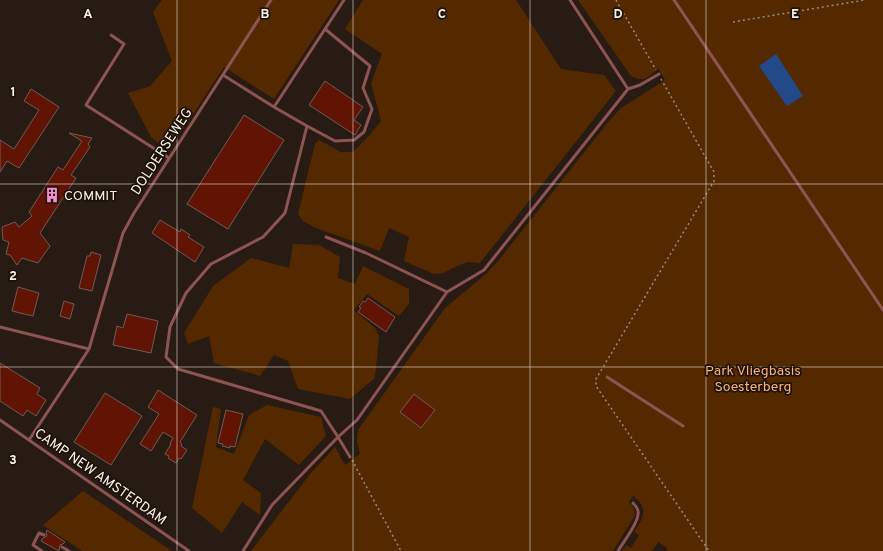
<svg xmlns="http://www.w3.org/2000/svg" width="883" height="551" viewBox="0 0 883 551" font-family="Overpass,sans-serif">
	<rect width="100%" height="100%" fill="#271b13"/>
	<path fill="#552900" d="M162,0H339L274,99L224,67L169,151L151,137L128,93L150,86L172,61L153,12Z
		M363,0H516L561,69L604,75L616,91L480,263L468,262L459,265L443,273L434,274L404,261L409,237L389,228L380,251L316,228L303,221L298,214L315,144L319,140L341,152H353L369,136L381,121L371,83L382,54L345,29Z
		M578,0H883V551H668L666,550L667,548L658,542L652,551H622L626,545L631,548L639,535L634,532C644,517 649,509 633,495L629,502C633,506 636,511 634,517L613,551H251L310,474L335,447L345,465L360,454L357,441L358,430L445,308L487,273L498,261L609,121L621,108L665,80L658,68C649,78 644,83 631,76Z
		M293,244L319,245L340,257L338,278L355,284L363,266L409,289V304L399,316L367,294L354,310L375,328L379,336L375,378L350,399L298,389L288,361L274,355L260,376L214,363L209,336L188,344L184,333L213,286L251,258L289,268Z
		M267,405L321,417L326,436L299,465L265,439L243,480L261,493L260,515L242,502L222,533L192,508L213,407L221,409L216,447L234,454L249,415Z
		M83,491L172,551H82L43,525Z"/>
	<path fill="#224a88" d="M776,54L803,96L787,106L759,66Z"/>
	<path fill="#611404" stroke="#6e5c58" d="M325,81L363,107L354,120L361,125L355,135L309,105Z
		M31,89L59,107L19,168L7,161L0,172V140L14,149L39,110L24,101Z
		M244,115L284,140L228,229L187,204Z
		M69,133L92,138L88,144L90,147L71,175L76,178L40,233L50,246L38,263L22,258L17,265L10,255L6,254L9,242L3,240L2,227L15,222L19,227L32,216L29,212L58,167L63,170L82,141Z
		M160,220L180,232L181,229L190,235L188,237L204,247L195,262L152,233Z
		M91,252L101,255L92,291L79,288L87,256H90Z
		M18,287L39,293L33,316L12,311Z
		M368,298L395,317L386,332L358,312L361,308L359,307L363,301L365,302Z
		M64,301L74,304L70,319L60,316Z
		M127,314L158,321L151,353L113,345L117,326L123,328Z
		M0,363L40,388L37,394L46,400L36,416L27,410L23,416L0,401Z
		M158,390L197,415L180,442L182,444L181,446L187,450L181,459L179,458L176,463L168,458L169,456L165,454L171,444L170,443L173,438L163,432L151,451L140,444L159,414L148,407Z
		M105,393L142,416L111,465L74,442Z
		M414,394L435,410L421,428L400,412Z
		M226,410L243,414L235,447L230,446V448L222,446L223,444L218,443Z
		M47,530L65,542L63,544L60,545L59,551L41,541L43,538L47,536L46,533Z"/>
	<g fill="none" stroke-linecap="round" stroke-linejoin="round">
		<path stroke="#968c85" stroke-width="1.5" stroke-dasharray="2 3" stroke-linecap="butt" d="M616,0L656,70
			M733,22L865,0
			M661,79L714,172V181L596,379V386L709,551
			M352,460L401,551"/>
		<path stroke="#8e5454" stroke-width="3" d="M674,0L883,310
			M111,35L124,44L86,105L169,158
			M223,75L274,107L344,0
			M628,89L640,85L659,74
			M274,107L307,126L285,213L263,237L211,264L186,293L170,327L166,357L178,369L321,411L338,437L350,457
			M307,126L335,141L354,140L364,132L372,109L363,88L370,66L325,29
			M326,237L366,253L447,292
			M0,327L89,349
			M607,377L683,426
			M0,420L189,551
			M29,440L89,349L123,233L134,213L271,0
			M62,547L69,551
			M42,551L33,545L39,533L44,535
			M243,551L272,505L338,437L357,420L447,292L484,270L628,89L570,0
			M618,551C623,542 638,524 638,514C639,510 636,506 633,503"/>
	</g>
	<path fill="none" stroke="#f8f0ea" stroke-width="1" stroke-opacity="0.55" d="M177,0V551M353,0V551M530,0V551M706,0V551M0,184H883M0,367H883"/>
	<defs>
		<symbol id="building-bare" viewBox="-9 -9 18 18"><path d="M-4-6H4V6H1V3H-1V6H-4ZM-2.5-4.3h1.7v1.8h-1.7ZM.8-4.3h1.7v1.8H.8ZM-2.5-1h1.7V.8h-1.7ZM.8-1h1.7V.8H.8Z" fill="#f491d4" stroke="#1d120a" stroke-width="2.5" paint-order="stroke"/></symbol>
	</defs>
	<g fill-rule="evenodd">
		<use href="#building-bare" x="41" y="184" width="22" height="22"/>
	</g>
	<g text-anchor="middle" stroke-width="3.5" stroke-linejoin="round" paint-order="stroke">
		<g font-size="14" fill="#f8f0ea" stroke="#1d120a">
			<text transform="translate(161 151) rotate(-57)" y="5">DOLDERSEWEG</text>
			<text transform="translate(101 476) rotate(35)" y="5">CAMP NEW AMSTERDAM</text>
		</g>
		<g font-size="14" fill="#f8f0ea" stroke="#1d120a" text-anchor="start">
			<text x="64" y="200">COMMIT</text>
		</g>
		<g font-size="14" fill="#fdb179" stroke="#1d120a">
			<text x="753" y="375">Park Vliegbasis<tspan x="753" dy="16">Soesterberg</tspan></text>
		</g>
	</g>
	<g font-size="13" text-anchor="middle" font-weight="bold" fill="#f8f0ea" stroke="#1d120a" stroke-width="3.5" stroke-linejoin="round" paint-order="stroke">
		<text x="88" y="18">A</text>
		<text x="265" y="18">B</text>
		<text x="442" y="18">C</text>
		<text x="618" y="18">D</text>
		<text x="795" y="18">E</text>
		<text x="13" y="96">1</text>
		<text x="13" y="280">2</text>
		<text x="13" y="464">3</text>
	</g>
</svg>
